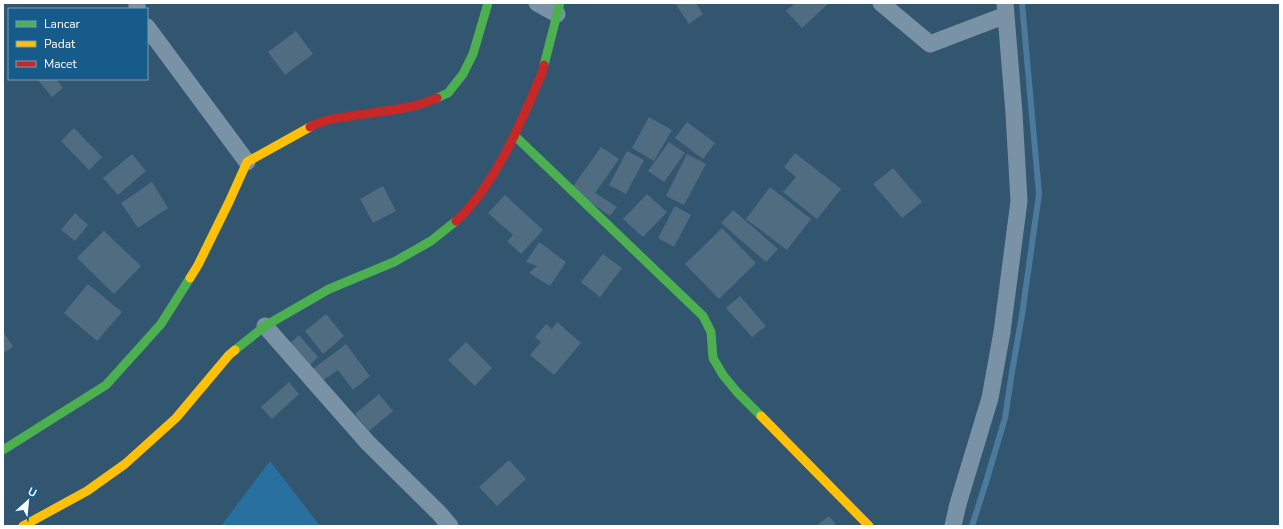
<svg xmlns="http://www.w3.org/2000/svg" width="1283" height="529" viewBox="0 0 1283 529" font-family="'Nunito Sans',sans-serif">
	<rect width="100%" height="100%" fill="#325670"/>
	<path fill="#2870a0" d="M270,461L320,526H221Z"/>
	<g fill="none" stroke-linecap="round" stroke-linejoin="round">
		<path stroke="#4b7a9d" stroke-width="6" d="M972,526L986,482L1005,418L1012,372L1022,315L1039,194L1022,3"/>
	</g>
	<path fill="#4f6c80" d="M675,3H696L703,14L689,24Z
		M795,3H829L802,28L786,11Z
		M296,31L313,54L285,75L268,52Z
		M37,79H56L63,88L52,97Z
		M649,117L672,130L654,161L632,148Z
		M687,122L715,143L703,159L675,138Z
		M74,128L102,157L89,170L61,141Z
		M669,142L685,153L664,182L648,171Z
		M601,147L619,159L595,193L617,207L610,216L571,189Z
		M627,151L644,160L626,194L609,185Z
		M795,153L841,189L817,219L783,192L796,177L784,167Z
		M132,154L146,171L118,195L103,178Z
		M687,154L706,164L684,205L666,196Z
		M893,168L922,202L902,218L873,184Z
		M152,182L168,208L138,228L121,203Z
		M383,186L396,211L373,223L360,199Z
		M770,187L811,219L787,250L746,219Z
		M647,194L667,212L643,237L623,219Z
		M505,195L543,230L521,254L507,241L513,235L488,213Z
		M675,206L691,215L674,247L658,238Z
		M733,210L778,249L766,262L721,223Z
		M75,213L88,225L75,241L61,230Z
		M722,228L756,263L719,299L685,264Z
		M104,231L141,266L114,294L77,258Z
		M539,242L566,262L550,286L529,273L537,266L526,262Z
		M603,254L622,268L600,297L581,282Z
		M88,284L122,312L97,341L64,313Z
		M740,296L766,326L752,337L726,308Z
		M326,314L344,336L323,354L305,331Z
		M557,322L581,343L554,375L530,355L541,342L535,337L546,324L552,329Z
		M3,331L13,347L3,353Z
		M299,335L318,357L308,367L288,345Z
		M466,342L492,368L475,386L448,360Z
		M346,344L370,376L353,390L338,370L322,381L313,369Z
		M289,382L299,394L272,419L261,407Z
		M379,394L393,411L369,431L355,414Z
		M509,460L526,479L497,506L479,487Z
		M829,516L837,526H816Z"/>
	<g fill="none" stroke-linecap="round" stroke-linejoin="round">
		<path stroke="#7992a5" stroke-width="17" d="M537,3L557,14
			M881,3L930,44L1006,15
			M137,9V3
			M147,27L247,162
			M265,326L368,443L439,513L450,526
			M953,526L958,504L990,398L1002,332L1019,201L1014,113L1005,3"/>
		<path stroke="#4caf50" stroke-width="9" d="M544,65L560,3
			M437,98L448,93L463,74L473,54L488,3
			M515,136L703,316L711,332L713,358L723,375L737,392L761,416
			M235,350L265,326L329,289L394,262L431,241L456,221
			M3,450L106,385L161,324L190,278"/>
		<path stroke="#ffc107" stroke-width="9" d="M190,278L198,265L229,202L247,162L310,127
			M761,416L869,526
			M23,526L87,491L125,464L176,418L229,355L235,350"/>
		<path stroke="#c62828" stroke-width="9" d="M310,127C324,120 331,119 346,117C376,111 409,111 437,98
			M456,221C466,213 472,204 480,194C507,157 524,115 542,73L544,65"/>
	</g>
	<rect width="1283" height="529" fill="none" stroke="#ffffff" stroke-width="8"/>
	<rect x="8" y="8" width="140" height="72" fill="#175b8b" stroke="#749db9"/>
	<rect x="16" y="21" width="20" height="6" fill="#4caf50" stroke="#749db9"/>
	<text x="44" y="28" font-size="12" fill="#ffffff">Lancar</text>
	<rect x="16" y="41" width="20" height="6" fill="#ffc107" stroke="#749db9"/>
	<text x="44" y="48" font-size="12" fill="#ffffff">Padat</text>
	<rect x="16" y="61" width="20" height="6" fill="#c62828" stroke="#749db9"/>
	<text x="44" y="68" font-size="12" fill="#ffffff">Macet</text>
	<g transform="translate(28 501) rotate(27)" stroke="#175b8b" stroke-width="3" paint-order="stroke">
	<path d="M0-3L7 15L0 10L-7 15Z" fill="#ffffff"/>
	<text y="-6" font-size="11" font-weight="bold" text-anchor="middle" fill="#ffffff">U</text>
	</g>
</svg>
